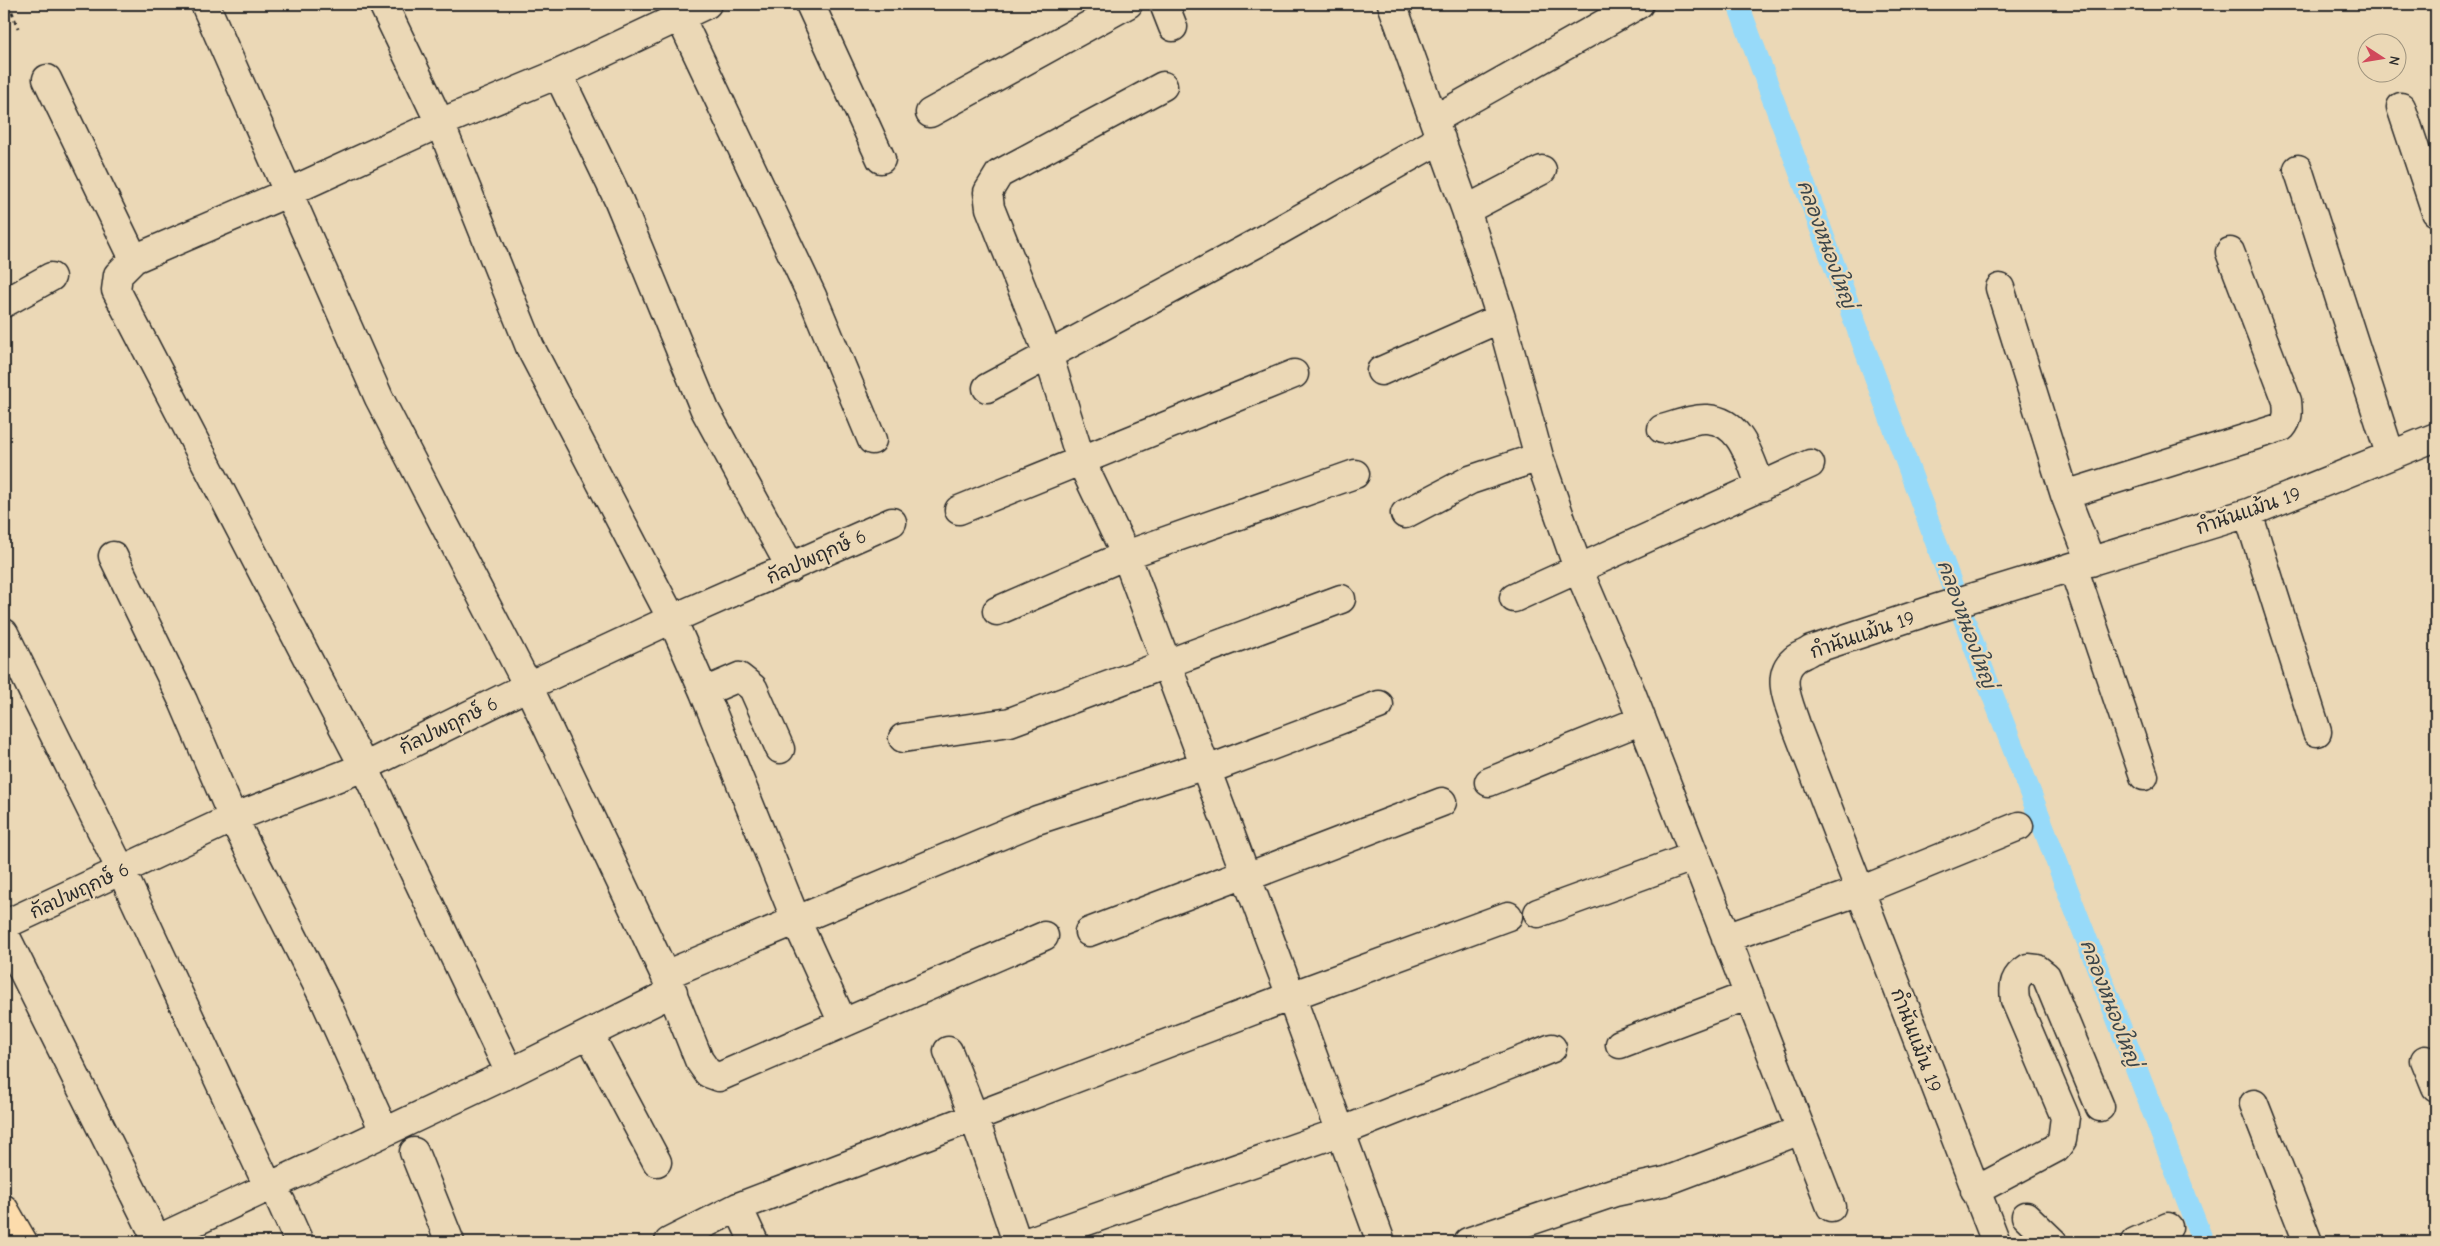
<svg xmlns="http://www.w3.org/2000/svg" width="2440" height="1246" viewBox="0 0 2440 1246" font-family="'Comic Neue','Playpen Sans Thai',sans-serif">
	<rect width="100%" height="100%" fill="#ebd8b6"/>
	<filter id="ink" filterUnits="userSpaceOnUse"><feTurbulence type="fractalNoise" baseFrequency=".02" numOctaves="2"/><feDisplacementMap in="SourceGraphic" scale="10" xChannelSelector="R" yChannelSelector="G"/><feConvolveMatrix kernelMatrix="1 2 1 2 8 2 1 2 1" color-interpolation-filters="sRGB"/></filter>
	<g filter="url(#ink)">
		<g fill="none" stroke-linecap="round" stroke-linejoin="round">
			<path stroke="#97daf9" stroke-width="22" d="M1738,4L1983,670L2203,1242"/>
			<defs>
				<path id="minor" d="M205,4L379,398L528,686L665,975L699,1060L708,1073L719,1077L1044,936
					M383,4L440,123L530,347L672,619L704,692L796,920L843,1023
					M810,4L881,159
					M1164,4L1173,27
					M1392,4L1466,210L1501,318L1539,457L1579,571L1631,692L1831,1207
					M680,17L812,296L872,440
					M558,74L619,201L705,410L791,568
					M47,79L134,259
					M1163,86L999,174L988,192L990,208L1048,354L1081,461L1126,555L1291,996L1381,1242
					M2401,107L2436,212
					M930,113L1128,4
					M1435,119L1639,4
					M2298,169L2390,454
					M1466,210L1542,170
					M2000,288L2065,495L2091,562
					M4,303L51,277
					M1381,371L1501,318
					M987,388L1257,243L1441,139
					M1662,429C1675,426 1693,418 1707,419C1742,421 1750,460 1761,487
					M2065,495L2282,427C2289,419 2288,411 2287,401L2230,252
					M959,510L1294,374
					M2248,513L2317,732
					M1405,514L1470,480L1539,457
					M113,556L183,701L233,818L324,998L384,1131
					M2073,567L2144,776
					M1514,598L1810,464
					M997,611L1126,555L1355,474
					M4,633L121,870L268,1186
					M704,692L739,677L753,688L780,749
					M903,738L1010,722L1341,599
					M1207,770L1379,705
					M1489,782L1642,720
					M1037,820L1205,765
					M1247,877L1442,802
					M1538,913L1695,856
					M4,925L233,818L364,767L528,686L672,619L892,522
					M1089,932L1245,873
					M4,933L157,1240
					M1726,938L1860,891L2019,826
					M665,975L1030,823
					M589,1034L657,1162
					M1620,1044L1749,995
					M948,1051L974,1117L1017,1242
					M2425,1060L2436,1087
					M510,1073L364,767L116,290L118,275L134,259L287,193L440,123L558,74L707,4
					M2254,1104L2308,1242
					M414,1152L450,1242
					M1975,1191L2056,1148L2062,1140L2065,1117L2015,1000C2013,984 2014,977 2028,968L2037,969L2046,976L2100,1107
					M281,1202L299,1242
					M738,1207L754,1242
					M2026,1216L2053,1242
					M152,1242L510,1073L673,992
					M669,1242L738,1207L1291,996L1508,916
					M1027,1242L1340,1132L1552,1048
					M1468,1242L1615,1192L1666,1181L1801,1130
					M1996,1242L1797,728C1791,707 1774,677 1794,660C1798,656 1806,654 1811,650L1938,608L2248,513L2436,437
					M2135,1242L2168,1227"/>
				<path id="major" d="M4,1209L23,1242"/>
			</defs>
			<use href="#minor" stroke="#2b2b2b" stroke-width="31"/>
			<use href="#major" stroke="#2b2b2b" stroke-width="31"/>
			<path stroke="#2b2b2b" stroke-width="3" stroke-dasharray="4 4" stroke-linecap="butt" d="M9,4L18,28"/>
			<use href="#minor" stroke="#ebd8b6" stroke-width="28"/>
			<use href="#major" stroke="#fddcac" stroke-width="28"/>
		</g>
	</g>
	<g text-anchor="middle" stroke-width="4.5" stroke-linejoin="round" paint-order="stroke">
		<g font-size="19" fill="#2b2b2b" stroke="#ebd8b6">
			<text transform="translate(2248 510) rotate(-19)" y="7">กำนันแม้น 19</text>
			<text transform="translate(816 556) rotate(-24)" y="7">กัลปพฤกษ์ 6</text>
			<text transform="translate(1862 634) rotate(-19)" y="7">กำนันแม้น 19</text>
			<text transform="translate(448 725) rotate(-26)" y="7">กัลปพฤกษ์ 6</text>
			<text transform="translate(79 890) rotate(-25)" y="7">กัลปพฤกษ์ 6</text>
			<text transform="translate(1917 1040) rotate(69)" y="7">กำนันแม้น 19</text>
		</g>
		<g font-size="20" font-style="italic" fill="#3b454a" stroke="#ebd8b6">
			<text transform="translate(1827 244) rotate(70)" y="7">คลองหนองใหญ่</text>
			<text transform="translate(1967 624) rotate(70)" y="7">คลองหนองใหญ่</text>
			<text transform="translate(2111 1003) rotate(69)" y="7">คลองหนองใหญ่</text>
		</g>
	</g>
	<rect width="2440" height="1246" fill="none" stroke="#ebd8b6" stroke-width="20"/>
	<rect x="10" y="10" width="2420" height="1226" fill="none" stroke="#2b2b2b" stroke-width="2" filter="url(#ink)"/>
	<g transform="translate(2382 58) rotate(102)"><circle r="24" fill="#ebd8b6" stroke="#9e937e"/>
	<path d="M0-4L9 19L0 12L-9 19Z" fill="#d1495b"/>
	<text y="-8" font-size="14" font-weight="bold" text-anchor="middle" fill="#2b2b2b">N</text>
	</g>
</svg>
